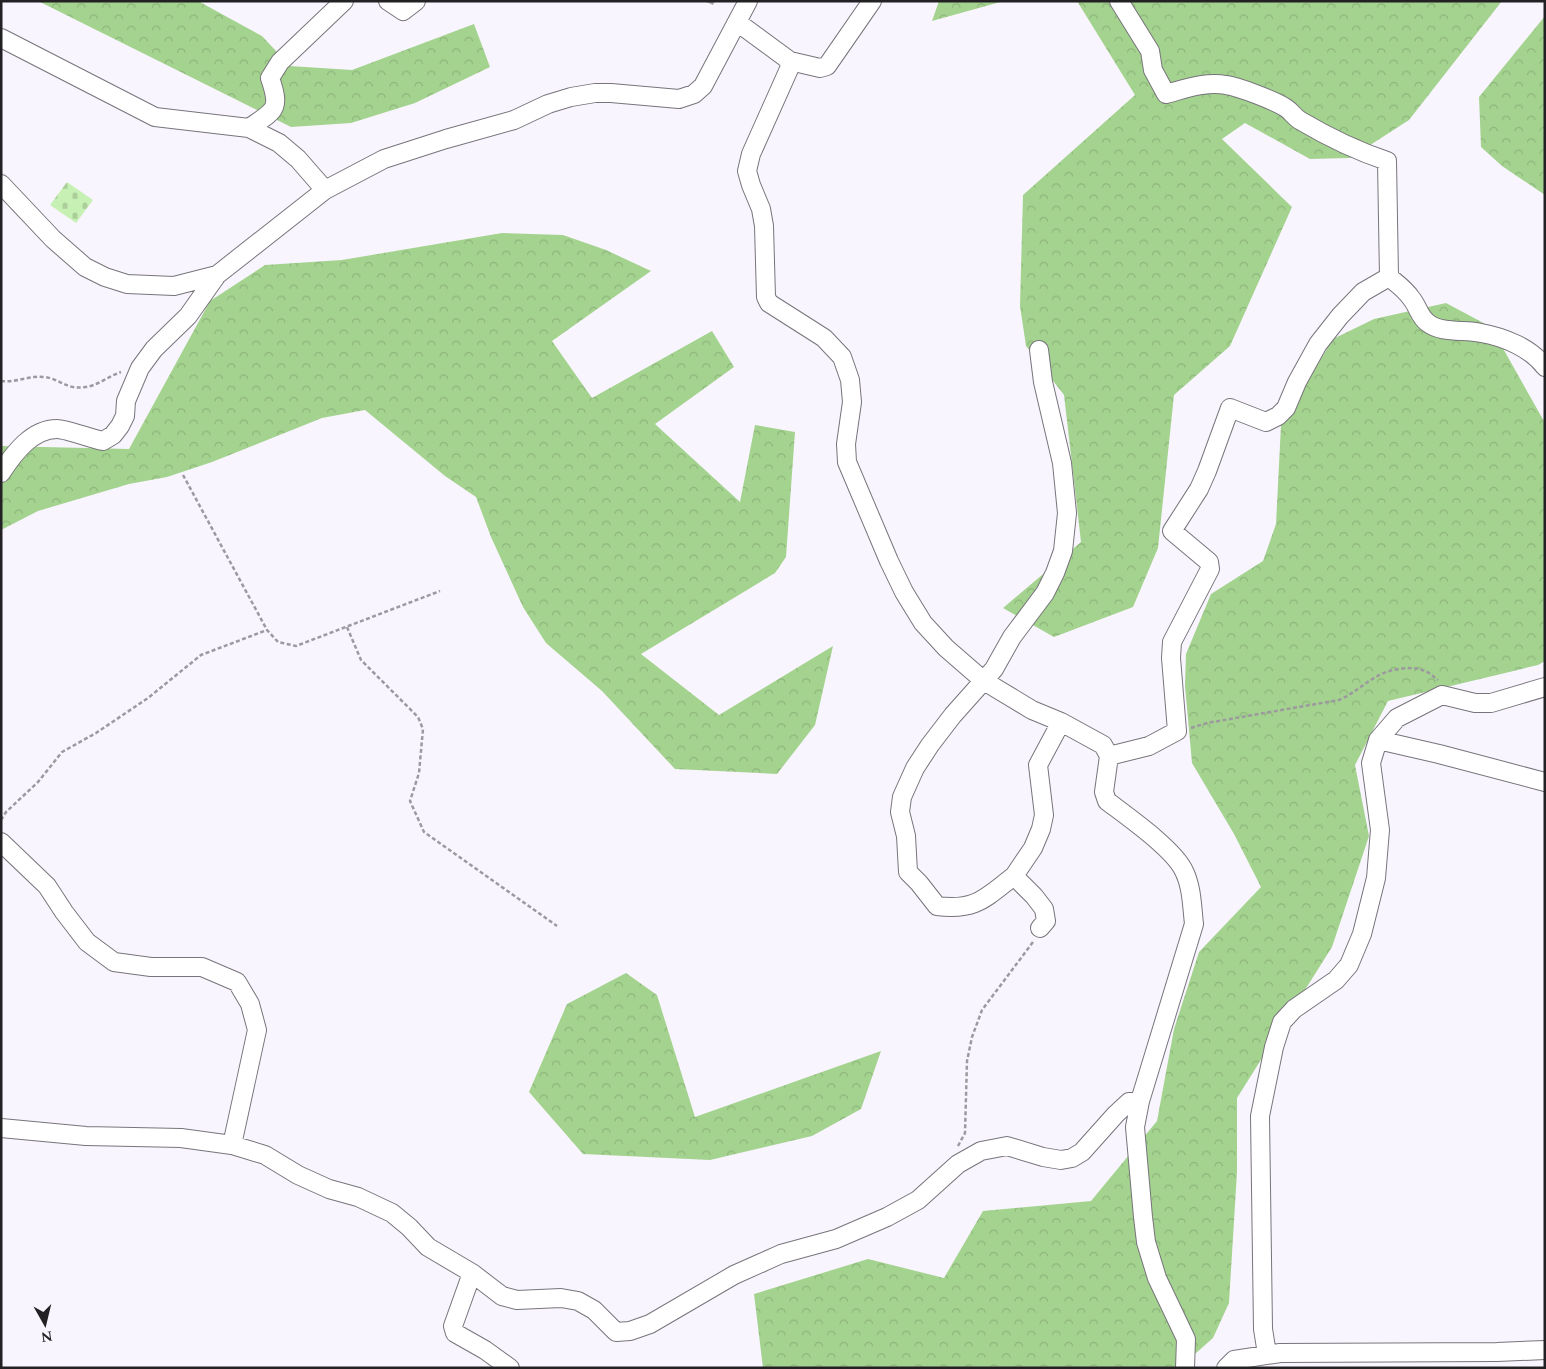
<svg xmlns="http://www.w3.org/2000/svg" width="1546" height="1369" viewBox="0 0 1546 1369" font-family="Spectral,serif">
	<defs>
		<pattern id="forest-crowns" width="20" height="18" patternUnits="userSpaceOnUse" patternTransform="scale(1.25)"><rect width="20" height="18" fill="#a4d38f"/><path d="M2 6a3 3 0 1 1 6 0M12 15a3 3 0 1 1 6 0" fill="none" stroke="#8db57b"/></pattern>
		<pattern id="cemetery-stones" width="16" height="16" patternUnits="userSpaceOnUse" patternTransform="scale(1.25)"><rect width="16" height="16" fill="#c7f1b4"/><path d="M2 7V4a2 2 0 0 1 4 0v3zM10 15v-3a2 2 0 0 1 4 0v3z" fill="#abce9b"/></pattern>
	</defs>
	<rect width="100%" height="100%" fill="#f9f5fe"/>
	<path fill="url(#forest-crowns)" d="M38,1H198L262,36L290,66L352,70L474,24L490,67L415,103L351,123L291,127Z
		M939,1H1004L932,21Z
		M1077,1H1502L1409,120L1350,158L1310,159L1245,123L1222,139L1292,207L1230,346L1174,395L1158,548L1133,607L1054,637L1003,608L1081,542L1064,395L1026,346L1020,306L1023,195L1135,95Z
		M1545,16V195L1502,166L1481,147L1479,97Z
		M502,233L563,235L606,250L651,271L552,341L592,398L712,331L734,367L655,424L740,502L755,425L795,432L786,557L775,573L641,654L719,715L833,646L815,725L777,774L675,769L602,691L546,643L523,607L491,537L476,497L445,476L365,410L322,418L212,462L167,477L129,484L38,511L1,530V446L129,449L210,301L265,265L342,260Z
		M1446,303L1491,327L1545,423V661L1538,665L1388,701L1355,765L1369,836L1332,947L1237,1098V1172L1229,1303L1213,1338L1179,1368H763L754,1294L868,1259L944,1278L983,1211L1091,1201L1157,1121L1174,1029L1199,952L1261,887L1234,834L1192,763L1185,686L1186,654L1211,594L1263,561L1276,524L1281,425L1333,339L1374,319Z
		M626,973L657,995L695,1117L881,1051L861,1109L812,1136L710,1160L583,1154L529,1092L567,1004Z"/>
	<path fill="url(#cemetery-stones)" d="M67,182L93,200L76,223L50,205Z"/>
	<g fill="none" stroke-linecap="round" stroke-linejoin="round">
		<defs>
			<path id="minor" d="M388,1L403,11L416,1
				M1119,1L1150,51L1153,70L1166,94C1185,89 1206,81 1226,85C1240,87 1275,101 1286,108C1292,112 1295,118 1301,121C1328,137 1357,151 1387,161L1389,277C1396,283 1405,289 1411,298C1418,306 1419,317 1428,323C1442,334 1465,329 1481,333C1504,337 1531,348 1545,367
				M737,22L790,61L789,69L751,154L747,171L751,185L761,209L764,226L766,297L769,303L824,338L842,357L850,380L852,402L846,444L847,462L889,561L904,592L923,623L946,648L984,681L1032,710L1061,722L1103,745L1109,756L1104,792L1107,801C1128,817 1174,849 1184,871C1192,887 1192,907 1194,924L1140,1101L1135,1127L1143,1217L1146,1242L1157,1278L1186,1339L1185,1368
				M1,38L155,117L249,128L279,143L298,159L325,190
				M790,61L820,68L827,66L872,1
				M249,128C275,110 281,110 270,78L280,62L344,1
				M1,184L53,239L85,267L105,277L127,284L174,286L217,275
				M1,473C14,453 32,429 57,429C66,429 92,439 103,441L113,435L120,426L125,416L126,401L140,368L154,349L188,316L217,275L325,190L384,159L446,139L514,120L548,104L571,97L595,93H611L679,99L694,94L703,86L748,1
				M1378,740L1439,754L1545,782
				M1109,756L1149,746L1177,731L1171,658L1172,642L1210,569L1209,562L1172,531L1199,489L1207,471L1230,408L1266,422L1278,416L1286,408L1297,382L1318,344L1340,316L1363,292L1389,277
				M1,842L47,886L64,912L87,942L114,962L151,967H202L237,982L250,1004L257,1030L232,1145
				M1014,876C985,898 976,911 937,906L919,883L908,872L906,836L900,812L902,797L915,768L930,745L953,715L994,669L1012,637L1045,593L1055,573L1063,551L1067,513L1062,463L1043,382L1039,350
				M1040,928L1046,921L1044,909L1034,896L1014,876L1033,848L1041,829L1044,815L1038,765L1061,722
				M1,1128L86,1136L181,1138L232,1145L265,1155L298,1175L329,1189L358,1197L392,1213L409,1227L428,1247L472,1273L502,1296L517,1300L561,1298L578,1301L594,1310L616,1332L630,1331L650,1324L734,1275L761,1263L781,1254L836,1239L887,1217L918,1200L958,1164L981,1151L1007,1146L1043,1157L1061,1160L1072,1158L1082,1152L1116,1114L1129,1102L1140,1101
				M472,1273L453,1326L455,1333L485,1350L510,1368
				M1267,1354L1263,1329L1260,1116L1274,1047L1282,1022L1294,1009L1336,980L1349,965L1362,934L1376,878L1380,830L1371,763L1378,740L1397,718L1442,695L1475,703H1491L1545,687
				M1226,1368L1234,1360L1280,1353L1497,1352L1545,1350"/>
		</defs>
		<use href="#minor" stroke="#77747b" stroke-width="20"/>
		<path stroke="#9c999f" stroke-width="2.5" stroke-dasharray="4 2.5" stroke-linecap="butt" d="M1,381C16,383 30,375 44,377C61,379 66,390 85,387C97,386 109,376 121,372
			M183,475L267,630L278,642L296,646L440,591
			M347,627L361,660L418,717L423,729L419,773L410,801L424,832L557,926
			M1191,728L1207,723L1339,700C1353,694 1363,684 1376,677C1388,669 1412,665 1425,671C1430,673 1434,677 1438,680
			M1,820L6,812L38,782L62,752L96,733L148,698L201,655L267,630
			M958,1146L965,1133L967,1061L972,1037L982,1010L1033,942"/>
		<use href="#minor" stroke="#fff" stroke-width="18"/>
	</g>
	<path fill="#aca6ab" d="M704,1H715L713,5Z"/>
	<rect width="1546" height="1369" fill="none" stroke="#232124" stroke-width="5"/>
	<g transform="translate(45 1324) rotate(172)" stroke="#f9f5fe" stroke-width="4" paint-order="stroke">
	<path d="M0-4L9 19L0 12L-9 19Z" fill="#232124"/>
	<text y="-8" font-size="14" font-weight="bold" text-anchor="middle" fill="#232124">N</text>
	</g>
</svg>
